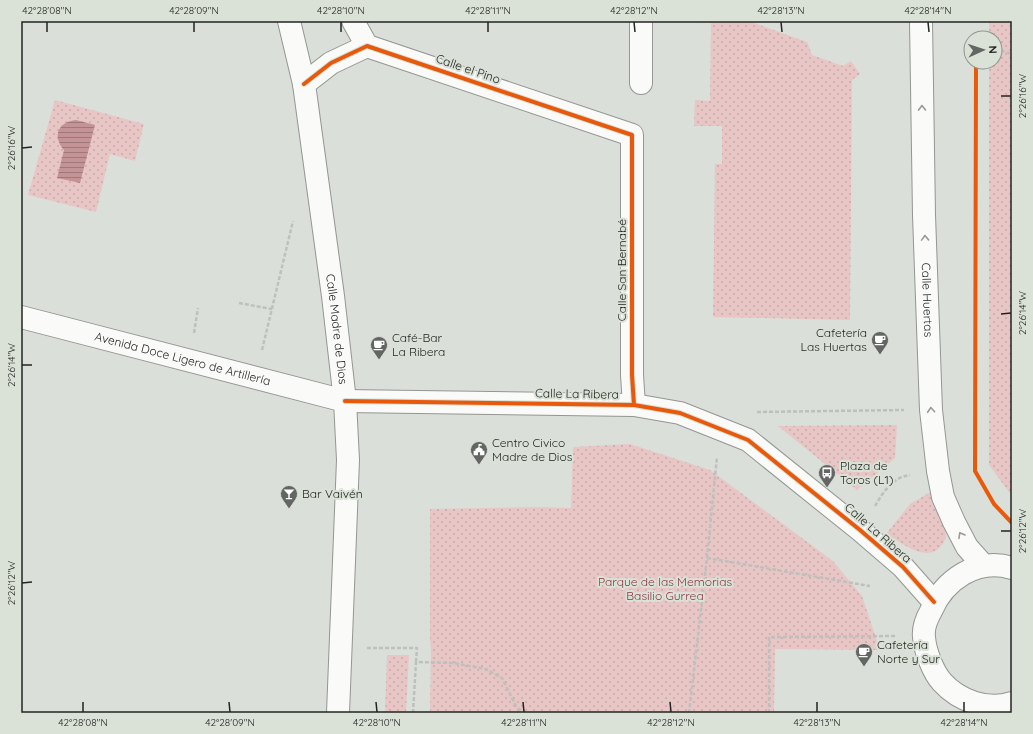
<svg xmlns="http://www.w3.org/2000/svg" width="1033" height="734" viewBox="0 0 1033 734" font-family="Quicksand,sans-serif">
	<defs>
		<pattern id="park-dots" width="8" height="8" patternUnits="userSpaceOnUse"><rect width="8" height="8" fill="#e8c6c6"/><path d="M2 2h.1M6 6h.1" fill="none" stroke="#c7aaaa" stroke-width="1.8" stroke-linecap="round"/></pattern>
		<pattern id="water-rules" width="6" height="5" patternUnits="userSpaceOnUse"><rect width="6" height="5" fill="#c39396"/><path d="M0 2.5h6" fill="none" stroke="#9e787a"/></pattern>
	</defs>
	<rect width="100%" height="100%" fill="#dbdfd9"/>
	<path fill="url(#park-dots)" d="M690,21H749L807,42L812,55L843,66L851,61L860,74L852,80L850,320L713,317L715,164H722V126H694L695,100L710,101L711,23Z
		M989,21H1012V496L989,465V62H995V38H989Z
		M55,100L144,124L135,161L110,154L96,212L28,195Z
		M897,425L895,458L857,490L778,426Z
		M630,444L710,470L833,561L862,596L880,650L775,649L774,713H430L431,648L430,641V509L541,507L571,508L573,447Z
		M932,491L946,532C946,538 945,541 941,546C927,564 900,542 886,534L910,504Z
		M387,655H409L406,713H385Z"/>
	<path fill="url(#water-rules)" d="M76,120L95,125L80,183L57,178L64,150C52,136 58,122 76,120Z"/>
	<g fill="none" stroke-linecap="round" stroke-linejoin="round">
		<defs>
			<g id="minor">
				<path d="M353,21L367,46"/>
				<path d="M641,21V83"/>
				<path id="s1" d="M921,21L924,215L931,410L938,471L943,497L954,522L967,547L984,566"/>
				<path d="M304,84L331,63L367,46L632,135V375L634,405"/>
				<path d="M345,401L634,405L680,413L748,440L860,530L903,567L934,602"/>
				<path d="M1012,568C977,557 944,580 931,611C927,618 923,629 924,637C925,651 933,672 942,682C959,701 988,711 1012,703"/>
			</g>
			<g id="major">
				<path id="s2" d="M289,21L304,84L333,296L345,401L348,460L338,713"/>
				<path id="s3" d="M21,317L345,401"/>
			</g>
		</defs>
		<use href="#minor" stroke="#939692" stroke-width="24"/>
		<use href="#major" stroke="#939692" stroke-width="24"/>
		<path stroke="#bec0be" stroke-width="2.5" stroke-dasharray="4 2" stroke-linecap="butt" d="M995,49L1012,54
			M239,303L272,309
			M194,333L198,308
			M262,350L293,221
			M757,412L904,410
			M875,506C883,492 893,477 910,475
			M707,558L870,586
			M367,648H417L416,662
			M413,713L416,662L453,663L486,669L502,678L516,706L523,713
			M689,713L707,558L717,457
			M769,713V637L897,636"/>
		<use href="#minor" stroke="#fafaf9" stroke-width="22"/>
		<use href="#major" stroke="#fafaf9" stroke-width="22"/>
		<defs>
			<path id="cycleway" d="M976,62L975,471L994,504L1012,523
				M304,84L331,63L367,46L632,135V375L634,405
				M345,401L634,405L680,413L748,440L860,530L903,567L934,602"/>
		</defs>
		<use href="#cycleway" stroke="#dae1d7" stroke-width="6"/>
		<use href="#cycleway" stroke="#e8590c" stroke-width="4"/>
	</g>
	<defs><path id="oneway-chevron" d="M-2-3.5L2.5 0L-2 3.5" fill="none" stroke-width="1.6" stroke-linecap="round" stroke-linejoin="round"/></defs>
	<g stroke="#999a98">
		<use href="#oneway-chevron" transform="translate(922 108) rotate(-91)"/>
		<use href="#oneway-chevron" transform="translate(925 238) rotate(-92)"/>
		<use href="#oneway-chevron" transform="translate(931 410) rotate(-94)"/>
		<use href="#oneway-chevron" transform="translate(961 535) rotate(-120)"/>
	</g>
	<path fill="none" stroke="#232522" stroke-width="1.5" d="M47,22V32M194,22V32M341,22V32M488,22V32M634,22L635,32M781,22L782,32M928,22L929,32M1001,96H1011M22,148L32,147M1001,314L1011,313M22,365H32M1001,531H1011M22,583L32,582M83,702V712M229,702L230,712M376,702L377,712M523,702L524,712M670,702L671,712M817,702V712M964,702V712"/>
	<defs>
		<symbol id="cafe-pin" viewBox="-11 -11 22 30"><path d="M0 17L-7.5 6A9.5 9.5 0 1 1 7.5 6Z" fill="#636662" stroke="#dae1d7"/><path d="M-5.5-4.5H6V0H3Q3 3.5 0 3.5H-2.5Q-5.5 3.5-5.5 0ZM3-3.2v2h1.7v-2ZM-6 4.5H4V6H-6Z" fill="#fff"/></symbol>
		<symbol id="civic-pin" viewBox="-11 -11 22 30"><path d="M0 17L-7.5 6A9.5 9.5 0 1 1 7.5 6Z" fill="#636662" stroke="#dae1d7"/><path d="M-.6-6.5H3V-4.5H.6V-3L4-1V1h2V6H-6V1h2V-1L-.6-3ZM-1.2 2.5V6h2.4V2.5Z" fill="#fff"/></symbol>
		<symbol id="bus-pin" viewBox="-11 -11 22 30"><path d="M0 17L-7.5 6A9.5 9.5 0 1 1 7.5 6Z" fill="#636662" stroke="#dae1d7"/><path d="M-5-6H5V4H4V6H2V4H-2V6H-4V4H-5ZM-3.5-4V0h7V-4ZM-3.5 1.2v1.5H-2V1.2ZM2 1.2v1.5H3.5V1.2Z" fill="#fff"/></symbol>
		<symbol id="bar-pin" viewBox="-11 -11 22 30"><path d="M0 17L-7.5 6A9.5 9.5 0 1 1 7.5 6Z" fill="#636662" stroke="#dae1d7"/><path d="M-6-5H6L.8 .8V4.5H3.5V6h-7V4.5H-.8V.8Z" fill="#fff"/></symbol>
	</defs>
	<g fill-rule="evenodd">
		<use href="#cafe-pin" x="870" y="330" width="20" height="27"/>
		<use href="#cafe-pin" x="369" y="335" width="20" height="27"/>
		<use href="#civic-pin" x="469" y="440" width="20" height="27"/>
		<use href="#bus-pin" x="817" y="463" width="20" height="27"/>
		<use href="#bar-pin" x="279" y="484" width="20" height="27"/>
		<use href="#cafe-pin" x="854" y="642" width="20" height="27"/>
	</g>
	<g text-anchor="middle" stroke-width="4" stroke-linejoin="round" paint-order="stroke">
		<g font-size="12" fill="#232522" stroke="#dae1d7">
			<text transform="translate(468 69) rotate(19)" y="4">Calle el Pino</text>
			<text transform="translate(622 270) rotate(-90)" y="4">Calle San Bernabé</text>
			<text dy="4" stroke="none"><textPath href="#s1" startOffset="279">Calle Huertas</textPath></text>
			<text dy="4" stroke="none"><textPath href="#s2" startOffset="312">Calle Madre de Dios</textPath></text>
			<text dy="4" stroke="none"><textPath href="#s3" startOffset="167">Avenida Doce Ligero de Artillería</textPath></text>
			<text transform="translate(577 394) rotate(1)" y="4">Calle La Ribera</text>
			<text transform="translate(878 533) rotate(41)" y="4">Calle La Ribera</text>
		</g>
		<g font-size="12" fill="#232522" stroke="#dae1d7" text-anchor="start">
			<text x="867" y="337" text-anchor="end">Cafetería<tspan x="867" dy="14">Las Huertas</tspan></text>
			<text x="392" y="342">Café-Bar<tspan x="392" dy="14">La Ribera</tspan></text>
			<text x="492" y="447">Centro Civico<tspan x="492" dy="14">Madre de Dios</tspan></text>
			<text x="840" y="470">Plaza de<tspan x="840" dy="14">Toros (L1)</tspan></text>
			<text x="302" y="498">Bar Vaivén</text>
			<text x="877" y="649">Cafetería<tspan x="877" dy="14">Norte y Sur</tspan></text>
		</g>
		<g font-size="12" fill="#8c3542" stroke="#dae1d7">
			<text x="665" y="586">Parque de las Memorias<tspan x="665" dy="14">Basilio Gurrea</tspan></text>
		</g>
	</g>
	<rect width="1033" height="734" fill="none" stroke="#dae1d7" stroke-width="44"/>
	<g transform="translate(983 50) rotate(87)"><circle r="19" fill="#dae1d7" stroke="#91968f"/>
	<path d="M0-3L7 15L0 10L-7 15Z" fill="#636662"/>
	<text y="-6" font-size="11" font-weight="bold" text-anchor="middle" fill="#232522">N</text>
	</g>
	<rect x="22" y="22" width="989" height="690" fill="none" stroke="#232522" stroke-width="1.5"/>
	<g font-size="10" text-anchor="middle" fill="#232522">
		<text x="47" y="14">42°28'08"N</text>
		<text x="194" y="14">42°28'09"N</text>
		<text x="341" y="14">42°28'10"N</text>
		<text x="488" y="14">42°28'11"N</text>
		<text x="634" y="14">42°28'12"N</text>
		<text x="781" y="14">42°28'13"N</text>
		<text x="928" y="14">42°28'14"N</text>
		<text transform="translate(1022 96) rotate(-90)" y="4">2°26'16"W</text>
		<text transform="translate(11 148) rotate(-90)" y="4">2°26'16"W</text>
		<text transform="translate(1022 313) rotate(-90)" y="4">2°26'14"W</text>
		<text transform="translate(11 365) rotate(-90)" y="4">2°26'14"W</text>
		<text transform="translate(1022 531) rotate(-90)" y="4">2°26'12"W</text>
		<text transform="translate(11 583) rotate(-90)" y="4">2°26'12"W</text>
		<text x="83" y="726">42°28'08"N</text>
		<text x="230" y="726">42°28'09"N</text>
		<text x="377" y="726">42°28'10"N</text>
		<text x="524" y="726">42°28'11"N</text>
		<text x="671" y="726">42°28'12"N</text>
		<text x="817" y="726">42°28'13"N</text>
		<text x="964" y="726">42°28'14"N</text>
	</g>
</svg>
